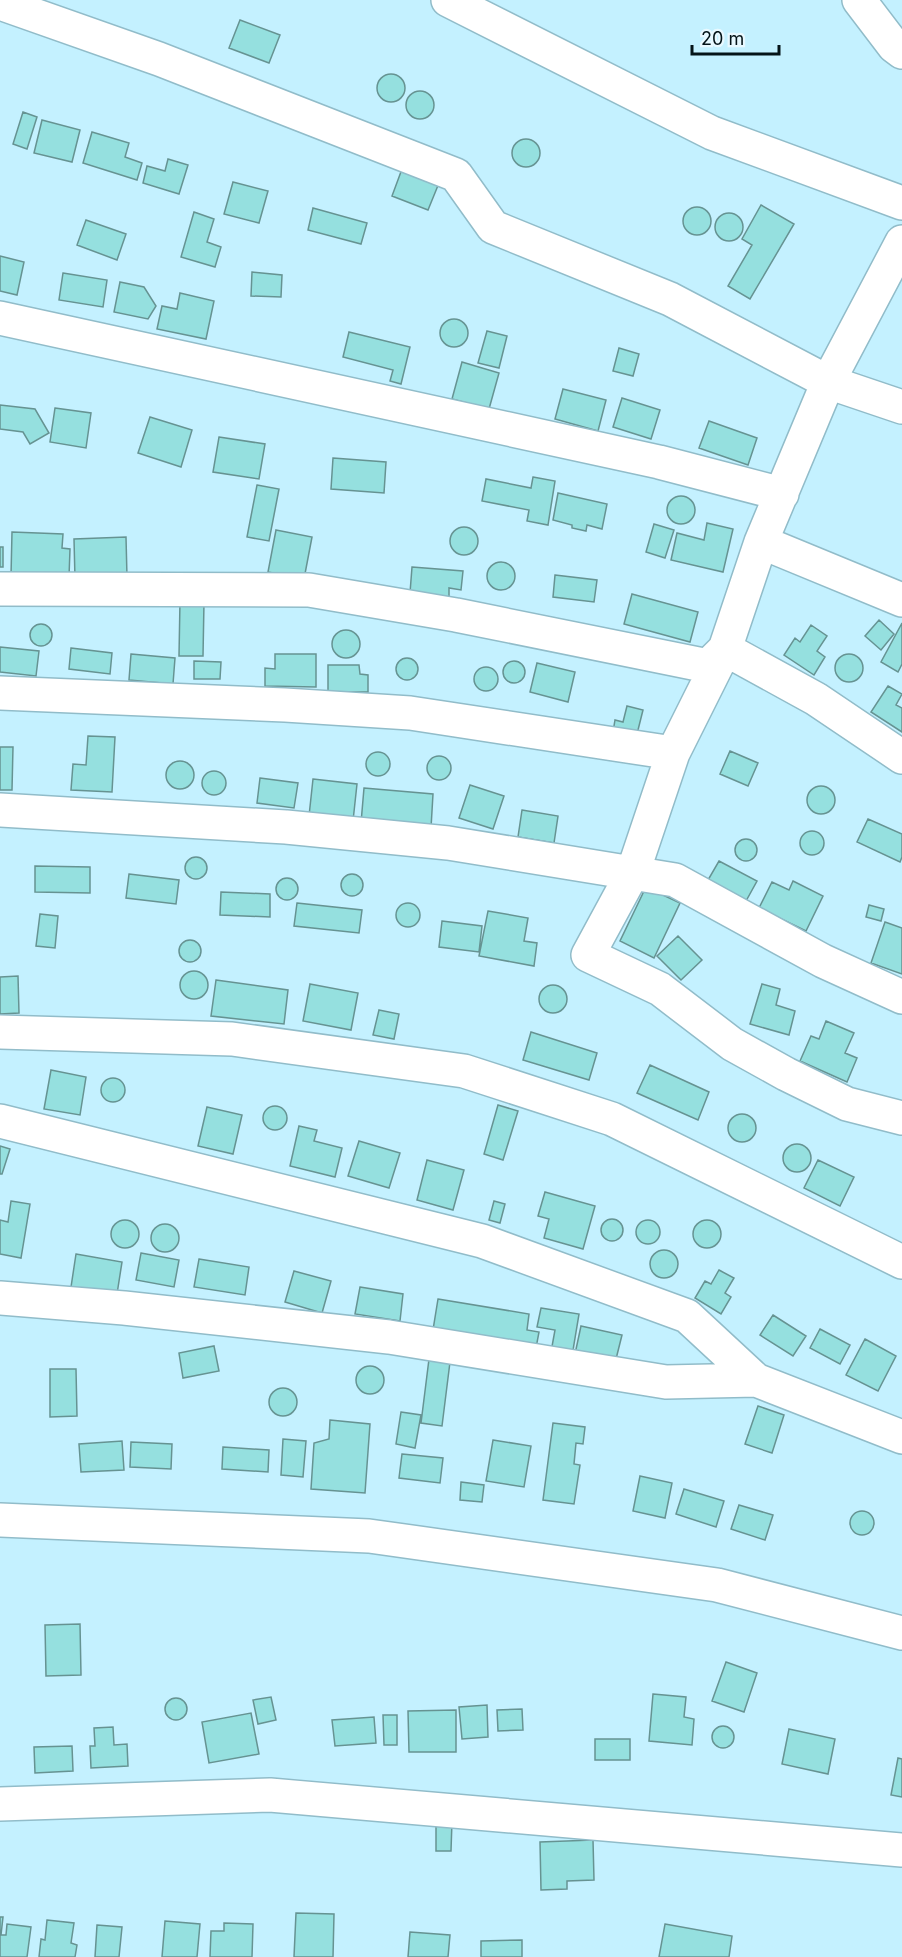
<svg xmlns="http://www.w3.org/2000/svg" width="902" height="1957" viewBox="0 0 902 1957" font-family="Inter,sans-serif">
	<rect width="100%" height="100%" fill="#c4f1ff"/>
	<path fill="#95e0df" stroke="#669392" stroke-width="1.5" d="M240,20L280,35L269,63L229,48Z
		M377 88a14 14 0 1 1 28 0a14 14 0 1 1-28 0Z
		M406 105a14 14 0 1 1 28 0a14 14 0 1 1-28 0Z
		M23,112L37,117L27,149L13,144Z
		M42,120L80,130L72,162L34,153Z
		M92,132L129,143L125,157L142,163L137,180L83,163Z
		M512 153a14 14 0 1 1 28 0a14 14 0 1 1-28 0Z
		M168,159L188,165L179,194L143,183L147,166L165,171Z
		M402,169L439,183L428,210L392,196Z
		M233,182L268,191L259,223L224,214Z
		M761,205L794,224L750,299L728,286L752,245L742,239Z
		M683 221a14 14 0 1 1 28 0a14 14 0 1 1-28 0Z
		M313,208L367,223L361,244L308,230Z
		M194,212L214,219L207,242L221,247L215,267L181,257Z
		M715 227a14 14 0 1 1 28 0a14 14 0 1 1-28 0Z
		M86,220L126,234L117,260L77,245Z
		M0,256L24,262L17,295L0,291Z
		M252,272L282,275L281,297L251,296Z
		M63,273L107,280L103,307L59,300Z
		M120,282L144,287L156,306L148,319L114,312Z
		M180,293L214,301L206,339L157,329L162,306L177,309Z
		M440 333a14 14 0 1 1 28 0a14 14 0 1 1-28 0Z
		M487,331L507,336L499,368L478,363Z
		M349,332L410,347L401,384L390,381L393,370L343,357Z
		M619,348L639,354L633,376L613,371Z
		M462,362L499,373L489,409L452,399Z
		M563,389L606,400L598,431L555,419Z
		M622,398L660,410L651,439L613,427Z
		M0,405L35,409L49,433L30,444L23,432L0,429Z
		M55,408L91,413L86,448L50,442Z
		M150,417L192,430L181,467L138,453Z
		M709,421L757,438L748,465L699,448Z
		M219,437L265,444L259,479L213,472Z
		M333,458L386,462L384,493L331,489Z
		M533,477L555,481L548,525L527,521L529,510L482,501L486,479L531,488Z
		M257,485L279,489L269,541L247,537Z
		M558,493L607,504L602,529L587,525L586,531L572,528V525L553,520Z
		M667 510a14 14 0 1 1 28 0a14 14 0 1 1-28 0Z
		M707,523L733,529L723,572L671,560L677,533L704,540Z
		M654,524L674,530L665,558L646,552Z
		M450 541a14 14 0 1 1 28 0a14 14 0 1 1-28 0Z
		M276,530L312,537L304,579L268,572Z
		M12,532L63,534L62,548L70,549L69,577L11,576Z
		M126,537L127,577L75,579L74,539Z
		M0,547H3V567H0Z
		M487 576a14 14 0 1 1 28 0a14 14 0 1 1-28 0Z
		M412,567L463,571L461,590L449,588V597L410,593Z
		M555,575L597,580L594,602L553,597Z
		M632,594L698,612L690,642L624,624Z
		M180,601L204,602L203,656H179Z
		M879,620L894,634L881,650L865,636Z
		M902,623V664L898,672L881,662Z
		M30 635a11 11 0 1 1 22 0a11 11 0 1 1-22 0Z
		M811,625L827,636L817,651L825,657L814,675L784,655L795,638L800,642Z
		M332 644a14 14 0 1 1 28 0a14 14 0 1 1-28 0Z
		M0,647L39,651L36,676L0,672Z
		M71,648L112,653L110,674L69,669Z
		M131,654L175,658L173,684L129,680Z
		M275,654H316V687L265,686V668L275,669Z
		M835 668a14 14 0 1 1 28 0a14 14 0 1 1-28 0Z
		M396 669a11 11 0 1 1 22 0a11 11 0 1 1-22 0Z
		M503 672a11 11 0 1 1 22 0a11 11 0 1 1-22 0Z
		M194,661L221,662L220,679H194Z
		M537,663L575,672L568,702L530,692Z
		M328,665H359L360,674L368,675V692H328Z
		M474 679a12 12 0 1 1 24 0a12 12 0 1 1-24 0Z
		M888,686L902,694L896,705L902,708V732L871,712Z
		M627,706L643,710L636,738L613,732L615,720L623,722Z
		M88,736L115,737L112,792L71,790L73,764L86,765Z
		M0,747H13L12,790H0Z
		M730,751L758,763L748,786L720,774Z
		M366 764a12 12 0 1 1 24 0a12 12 0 1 1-24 0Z
		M427 768a12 12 0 1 1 24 0a12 12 0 1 1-24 0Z
		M166 775a14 14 0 1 1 28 0a14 14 0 1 1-28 0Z
		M202 783a12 12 0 1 1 24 0a12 12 0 1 1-24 0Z
		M260,778L298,783L294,808L257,803Z
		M313,779L357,784L353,821L309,816Z
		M470,785L504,796L493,829L459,818Z
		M807 800a14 14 0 1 1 28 0a14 14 0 1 1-28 0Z
		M364,788L433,794L431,828L361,823Z
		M522,810L558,816L554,843L518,837Z
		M868,819L902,834V857L900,862L857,842Z
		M800 843a12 12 0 1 1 24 0a12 12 0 1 1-24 0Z
		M735 850a11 11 0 1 1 22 0a11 11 0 1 1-22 0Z
		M185 868a11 11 0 1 1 22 0a11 11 0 1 1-22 0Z
		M719,861L757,881L746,901L708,880Z
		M35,866L90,867V893L35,892Z
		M341 885a11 11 0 1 1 22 0a11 11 0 1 1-22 0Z
		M129,874L179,880L176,904L126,898Z
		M276 889a11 11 0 1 1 22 0a11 11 0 1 1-22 0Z
		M793,881L823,896L806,931L759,908L772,882L789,890Z
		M646,887L680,903L654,958L620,941Z
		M221,892L270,894V917L220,915Z
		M297,903L362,910L359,933L294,926Z
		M396 915a12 12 0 1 1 24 0a12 12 0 1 1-24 0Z
		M869,905L884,909L881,921L866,917Z
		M488,911L528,918L524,941L537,943L534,966L479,956Z
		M40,914L58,916L55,948L36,946Z
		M442,921L482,926L479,952L439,947Z
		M885,922L902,928V974L871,963Z
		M678,936L702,960L681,980L657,956Z
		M179 951a11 11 0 1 1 22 0a11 11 0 1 1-22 0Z
		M180 985a14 14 0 1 1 28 0a14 14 0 1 1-28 0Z
		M18,976L19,1013L0,1014V977Z
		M216,980L288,990L284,1024L211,1016Z
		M310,984L358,993L351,1030L303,1021Z
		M762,984L780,989L776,1005L795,1011L789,1035L750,1024Z
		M539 999a14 14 0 1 1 28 0a14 14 0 1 1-28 0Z
		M379,1010L399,1014L394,1039L373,1035Z
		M826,1021L854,1033L845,1053L857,1058L847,1082L800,1061L811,1036L819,1039Z
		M531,1032L597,1053L589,1080L523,1060Z
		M650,1065L709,1092L698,1120L637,1093Z
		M51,1070L86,1077L80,1115L44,1109Z
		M101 1090a12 12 0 1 1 24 0a12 12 0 1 1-24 0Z
		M498,1105L518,1111L503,1160L484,1154Z
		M263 1118a12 12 0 1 1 24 0a12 12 0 1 1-24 0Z
		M207,1107L242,1115L233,1154L198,1146Z
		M728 1128a14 14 0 1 1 28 0a14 14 0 1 1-28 0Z
		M299,1126L317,1130L314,1141L342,1148L335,1177L290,1166Z
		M359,1141L400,1153L389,1188L348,1176Z
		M783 1158a14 14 0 1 1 28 0a14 14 0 1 1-28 0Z
		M0,1146L10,1149L2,1174H0Z
		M427,1160L464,1170L453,1210L417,1200Z
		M818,1160L854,1177L840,1206L804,1188Z
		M545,1192L595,1206L583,1249L544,1238L549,1219L538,1216Z
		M11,1201L30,1204L21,1258L0,1254V1220L8,1222Z
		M494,1201L505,1204L500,1223L489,1220Z
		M601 1230a11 11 0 1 1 22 0a11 11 0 1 1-22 0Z
		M636 1232a12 12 0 1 1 24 0a12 12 0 1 1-24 0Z
		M693 1234a14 14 0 1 1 28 0a14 14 0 1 1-28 0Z
		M111 1234a14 14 0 1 1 28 0a14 14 0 1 1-28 0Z
		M151 1238a14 14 0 1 1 28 0a14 14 0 1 1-28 0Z
		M650 1264a14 14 0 1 1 28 0a14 14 0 1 1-28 0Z
		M141,1253L179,1260L174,1287L136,1280Z
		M76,1254L122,1262L117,1294L71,1287Z
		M199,1259L249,1267L245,1295L194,1287Z
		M719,1270L734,1278L725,1293L731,1297L721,1314L695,1298L705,1281L711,1284Z
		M294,1271L331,1281L322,1313L285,1302Z
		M360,1287L403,1294L400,1321L355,1314Z
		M438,1299L529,1314L527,1330L539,1332L536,1348L433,1330Z
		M541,1308L579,1314L572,1356L551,1352L555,1330L537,1327Z
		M773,1315L806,1336L793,1356L760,1335Z
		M581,1326L622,1335L615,1363L575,1354Z
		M820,1329L850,1345L840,1364L810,1348Z
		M865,1339L896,1356L878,1391L846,1375Z
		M214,1346L219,1371L183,1378L179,1353Z
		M429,1359L450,1362L442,1426L421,1423Z
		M356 1380a14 14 0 1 1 28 0a14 14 0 1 1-28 0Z
		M50,1369H76L77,1416L50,1417Z
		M269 1402a14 14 0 1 1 28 0a14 14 0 1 1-28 0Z
		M758,1406L784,1415L772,1453L745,1444Z
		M401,1412L421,1415L415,1448L396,1444Z
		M330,1420L370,1424L365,1493L311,1489L314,1443L329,1439Z
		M553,1423L585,1427L583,1444L576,1443L574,1464L580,1465L574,1504L543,1500Z
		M283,1439L306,1441L303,1477L281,1475Z
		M493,1440L531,1446L524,1487L486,1481Z
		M122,1441L124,1470L81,1472L79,1444Z
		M131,1442L172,1444L171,1469L130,1467Z
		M223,1447L269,1450L268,1472L222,1469Z
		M402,1454L443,1458L440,1483L399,1478Z
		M640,1476L672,1483L665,1518L633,1511Z
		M461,1482L484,1485L482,1502L460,1500Z
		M684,1489L724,1501L716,1527L676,1514Z
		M739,1505L773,1515L765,1540L731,1529Z
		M850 1523a12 12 0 1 1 24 0a12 12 0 1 1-24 0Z
		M80,1624L81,1675L46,1676L45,1625Z
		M726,1662L757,1673L744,1712L712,1701Z
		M653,1694L686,1697L684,1717L694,1719L692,1745L649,1741Z
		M271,1697L276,1720L258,1724L253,1700Z
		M165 1709a11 11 0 1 1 22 0a11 11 0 1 1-22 0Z
		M487,1705L488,1737L462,1739L459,1707Z
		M522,1709L523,1730L498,1731L497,1710Z
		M456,1710V1752H409L408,1711Z
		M251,1713L259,1754L209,1763L202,1722Z
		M383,1715H397V1745H384Z
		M374,1717L376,1743L335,1746L332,1720Z
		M712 1737a11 11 0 1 1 22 0a11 11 0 1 1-22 0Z
		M113,1727L114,1745L127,1744L128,1766L91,1768L90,1746H95L94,1728Z
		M789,1729L835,1739L828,1774L782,1764Z
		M595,1739H630V1760H595Z
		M72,1746L73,1771L35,1773L34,1747Z
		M898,1758L902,1759V1797L891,1795Z
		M436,1821H452L451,1851H436Z
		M593,1840L594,1880L567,1881V1889L541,1890L540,1842Z
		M296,1913L334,1914L333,1957H294Z
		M0,1917H3L1,1935H6L7,1924L31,1927L27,1957H0Z
		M47,1920L74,1923L71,1943L77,1945L75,1957H39L41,1939L45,1940Z
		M165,1921L200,1924L197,1957H162Z
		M224,1923L253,1924L252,1957H210L211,1931H224Z
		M665,1924L732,1936L729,1957H659Z
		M97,1925L122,1927L119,1957H95Z
		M410,1932L450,1935L448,1957H408Z
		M522,1940V1957H481V1941Z"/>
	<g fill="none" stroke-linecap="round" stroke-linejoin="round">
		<defs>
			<path id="minor" d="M448,0L712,133L902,203
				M859,0L894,46L902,52
				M0,3L159,59L456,175L493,227L670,299L828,382L902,407
				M902,242L828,382L761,542L725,649L673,753L633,872L588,955L660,989L732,1044L786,1074L847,1104L902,1118
				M0,318L659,462L782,494
				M761,542L902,600
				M0,589L309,590L456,615L708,666L725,649L816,699L902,757
				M0,693L285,705L410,713L673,753
				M0,810L286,827L448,843L675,880L823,961L902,997
				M0,1032L232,1039L464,1071L612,1119L902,1262
				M0,1121L482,1241L687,1316L756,1380
				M0,1298L124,1308L389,1337L666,1382L756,1380L902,1437
				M0,1804L270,1795L902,1850"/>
			<path id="tertiary" d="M0,1520L369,1536L717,1585L902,1633"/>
		</defs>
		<use href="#minor" stroke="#91bcc9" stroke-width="36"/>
		<use href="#tertiary" stroke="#91bcc9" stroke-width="36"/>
		<use href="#minor" stroke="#fff" stroke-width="33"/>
		<use href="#tertiary" stroke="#fff" stroke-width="33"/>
	</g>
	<path d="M692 45v9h87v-9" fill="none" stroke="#041418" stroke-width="3"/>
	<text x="701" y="45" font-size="18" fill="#041418" stroke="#e8f9ff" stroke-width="4.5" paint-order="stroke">20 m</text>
</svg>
